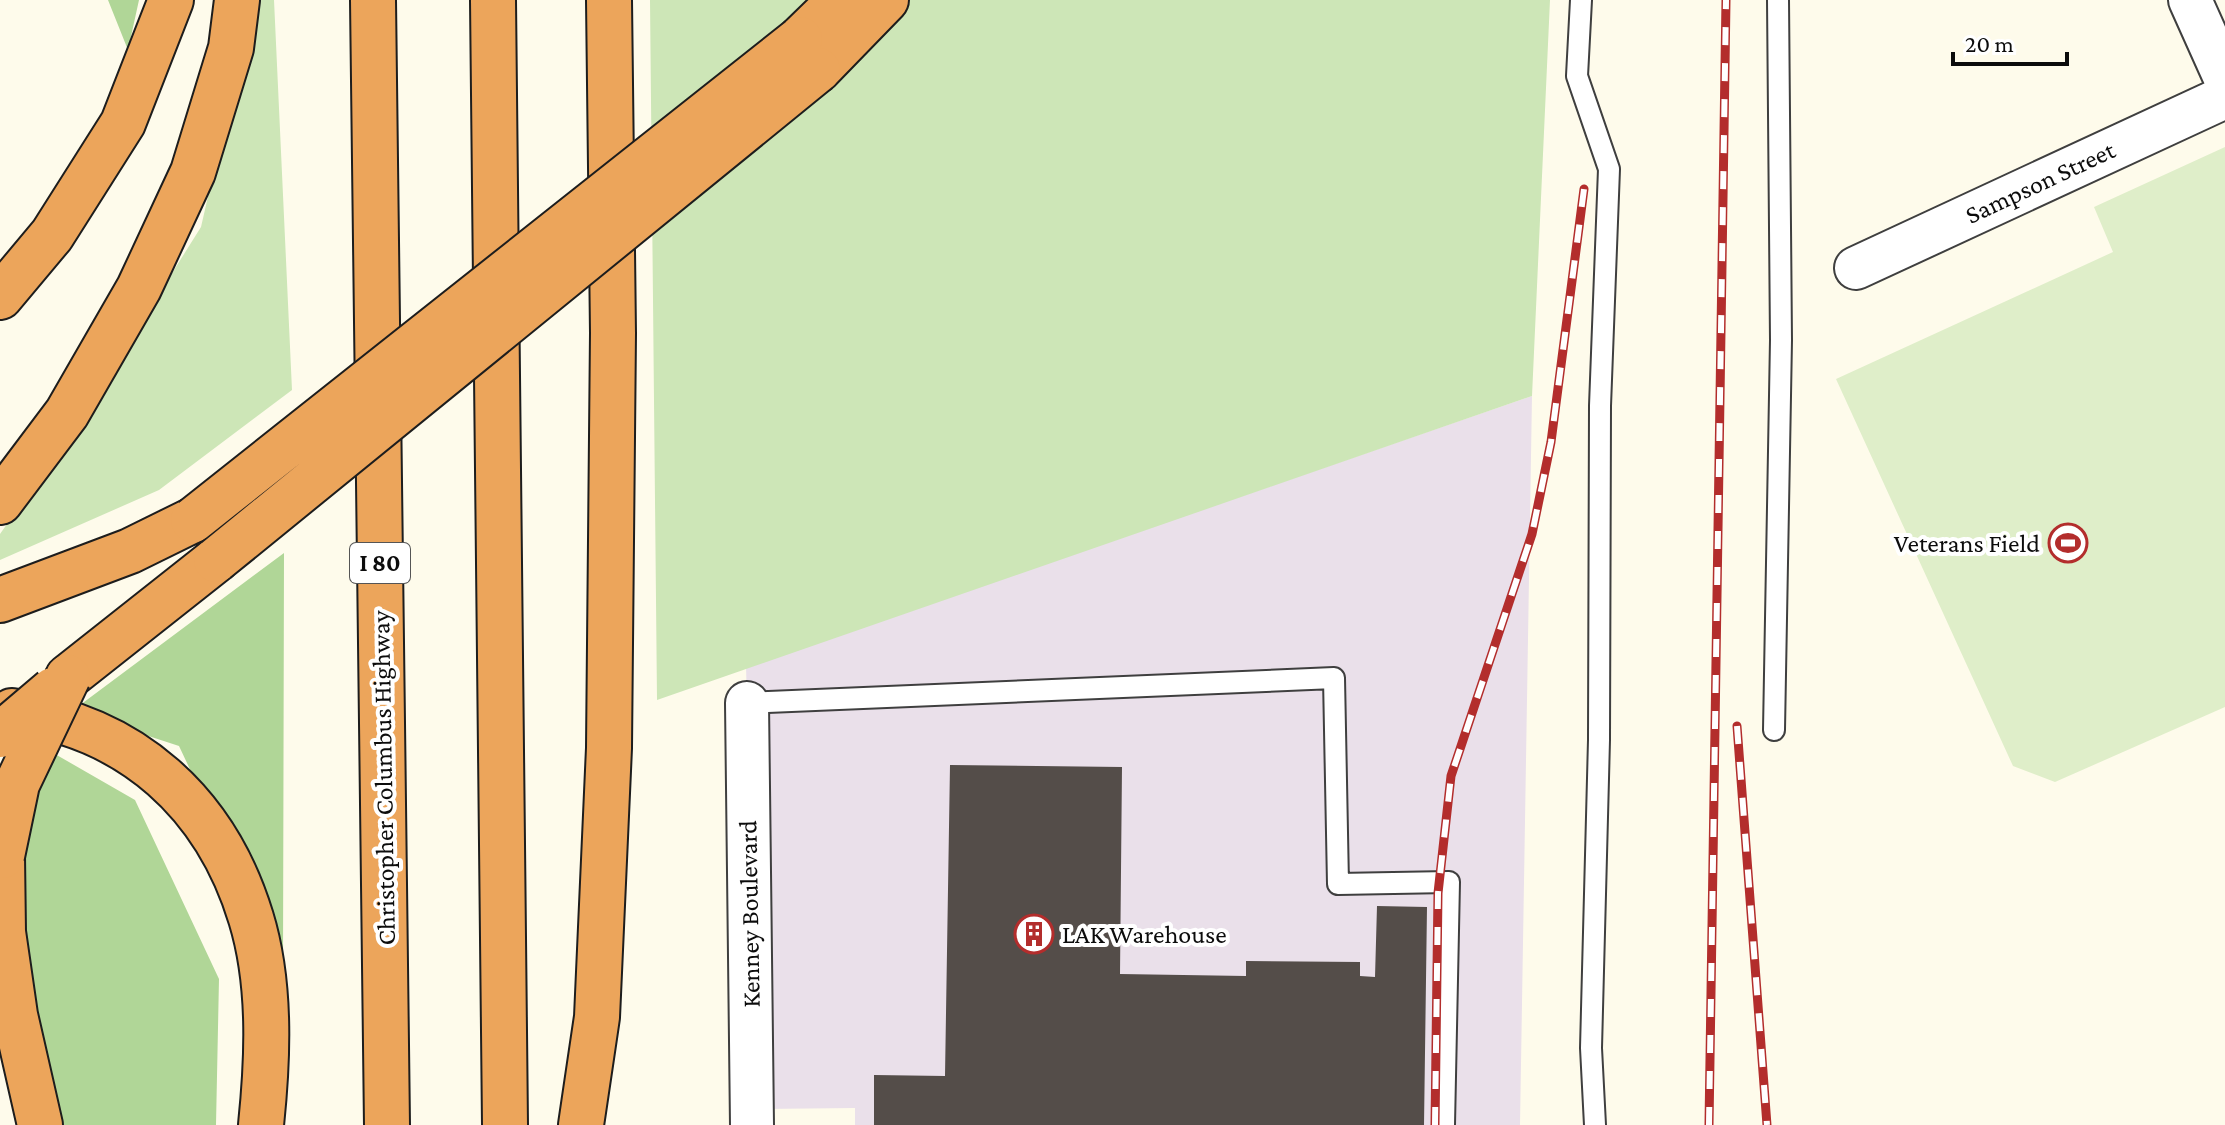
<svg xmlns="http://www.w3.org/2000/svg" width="2225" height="1125" viewBox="0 0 2225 1125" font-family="'Crimson Pro',serif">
	<rect width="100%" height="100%" fill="#fefbeb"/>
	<path fill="#eae0ea" d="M1532,396L1520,1125H855V1108L759,1109L746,667Z"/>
	<path fill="#cde6b7" d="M253,0H274L292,390L159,490L0,560V534L76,426L201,227Z
		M650,0H1550L1532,396L657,700Z"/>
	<path fill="#b0d697" d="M108,0H139L128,50Z
		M284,553L283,967L179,746L72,711Z
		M48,750L135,800L219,979L216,1125H58L12,905Z"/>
	<path fill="#dfeec9" d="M2225,147V707L2055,782L2013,766L1836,379L2113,252L2094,207Z"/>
	<path fill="#544d49" d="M950,765L1122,767L1120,974L1246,976V961L1360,962V976L1375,977L1377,906L1427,907L1424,1125H874V1075L945,1076Z"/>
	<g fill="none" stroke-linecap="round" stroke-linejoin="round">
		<defs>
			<path id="lane" d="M1581,0L1577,76L1609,169L1600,406L1599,740L1591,1048L1595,1125
				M747,703L1334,678L1338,884L1449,882L1444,1125
				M1774,730L1781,340L1778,0"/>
			<path id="street" d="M2190,0L2225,78
				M1856,268L2225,97
				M747,703L752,1125"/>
			<path id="highway" d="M373,0L387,1125
				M493,0L505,1125
				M800,39L840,0
				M818,70L886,0
				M0,297L52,235L123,123L171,0
				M0,502L67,413L139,288L193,172L231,48L237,0
				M0,600L130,551L193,520
				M68,677L216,560
				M12,711C131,726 216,803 251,918C271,983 268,1058 261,1125
				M2,856L3,932L15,1015L40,1125
				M581,1125L597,1017L609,748L613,333L609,0"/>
		</defs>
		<use href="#lane" stroke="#3f3f3f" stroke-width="24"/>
		<use href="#street" stroke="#3f3f3f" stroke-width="46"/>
		<use href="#highway" stroke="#1d1d1d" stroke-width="48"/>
		<use href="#lane" stroke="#fff" stroke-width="20"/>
		<use href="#street" stroke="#fff" stroke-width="42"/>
		<use href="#highway" stroke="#eca55b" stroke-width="44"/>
		<defs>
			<path id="rail" d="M1737,726L1767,1125
				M1435,1125L1438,893L1451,776L1532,534L1551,442L1584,189
				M1709,1125L1726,0"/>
		</defs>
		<use href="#rail" stroke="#b32d2c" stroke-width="9"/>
		<use href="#rail" stroke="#fff" stroke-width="6" stroke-dasharray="18" stroke-linecap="butt"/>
		<defs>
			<path id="highway-bridge" d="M193,520L800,39
				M216,560L818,70
				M0,735L53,690
				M2,856L17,784L68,677"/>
		</defs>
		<use href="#highway-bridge" stroke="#1d1d1d" stroke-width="48" stroke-linecap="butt"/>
		<use href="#highway-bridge" stroke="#eca55b" stroke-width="44"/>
	</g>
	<defs>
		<symbol id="stadium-ring" viewBox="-11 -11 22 22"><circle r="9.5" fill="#fff" stroke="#b32d2c" stroke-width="1.5"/><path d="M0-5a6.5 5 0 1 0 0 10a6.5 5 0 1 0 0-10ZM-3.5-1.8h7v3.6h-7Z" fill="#b32d2c"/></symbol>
		<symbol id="building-ring" viewBox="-11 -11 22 22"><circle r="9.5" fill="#fff" stroke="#b32d2c" stroke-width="1.5"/><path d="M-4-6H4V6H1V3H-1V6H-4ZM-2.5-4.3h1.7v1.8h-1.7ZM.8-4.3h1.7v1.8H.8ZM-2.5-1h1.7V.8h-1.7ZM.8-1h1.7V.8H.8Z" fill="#b32d2c"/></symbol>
	</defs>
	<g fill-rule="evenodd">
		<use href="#stadium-ring" x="2046" y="521" width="44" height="44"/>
		<use href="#building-ring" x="1012" y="912" width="44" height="44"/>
	</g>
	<g text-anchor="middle" stroke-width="8" stroke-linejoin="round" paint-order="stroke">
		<rect fill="#fff" stroke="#555" stroke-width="2" x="350" y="543" width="60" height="40" rx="6"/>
		<g font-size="24" font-weight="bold" fill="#0c0c0c">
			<text x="380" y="571">I 80</text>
		</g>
		<g font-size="26" fill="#0c0c0c" stroke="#fff">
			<text transform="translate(2040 182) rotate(-25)" y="9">Sampson Street</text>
			<text transform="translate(383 778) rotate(-91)" y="9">Christopher Columbus Highway</text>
			<text transform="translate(749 914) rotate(-91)" y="9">Kenney Boulevard</text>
		</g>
		<g font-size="26" fill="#0c0c0c" stroke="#fff" text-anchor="end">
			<text x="2040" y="552">Veterans Field</text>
			<text x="1062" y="943" text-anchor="start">LAK Warehouse</text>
		</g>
	</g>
	<path d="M1953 52v12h114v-12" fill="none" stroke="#0c0c0c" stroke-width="4"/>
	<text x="1965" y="52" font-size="24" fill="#0c0c0c" stroke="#ffffff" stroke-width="6" paint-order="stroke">20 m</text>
</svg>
